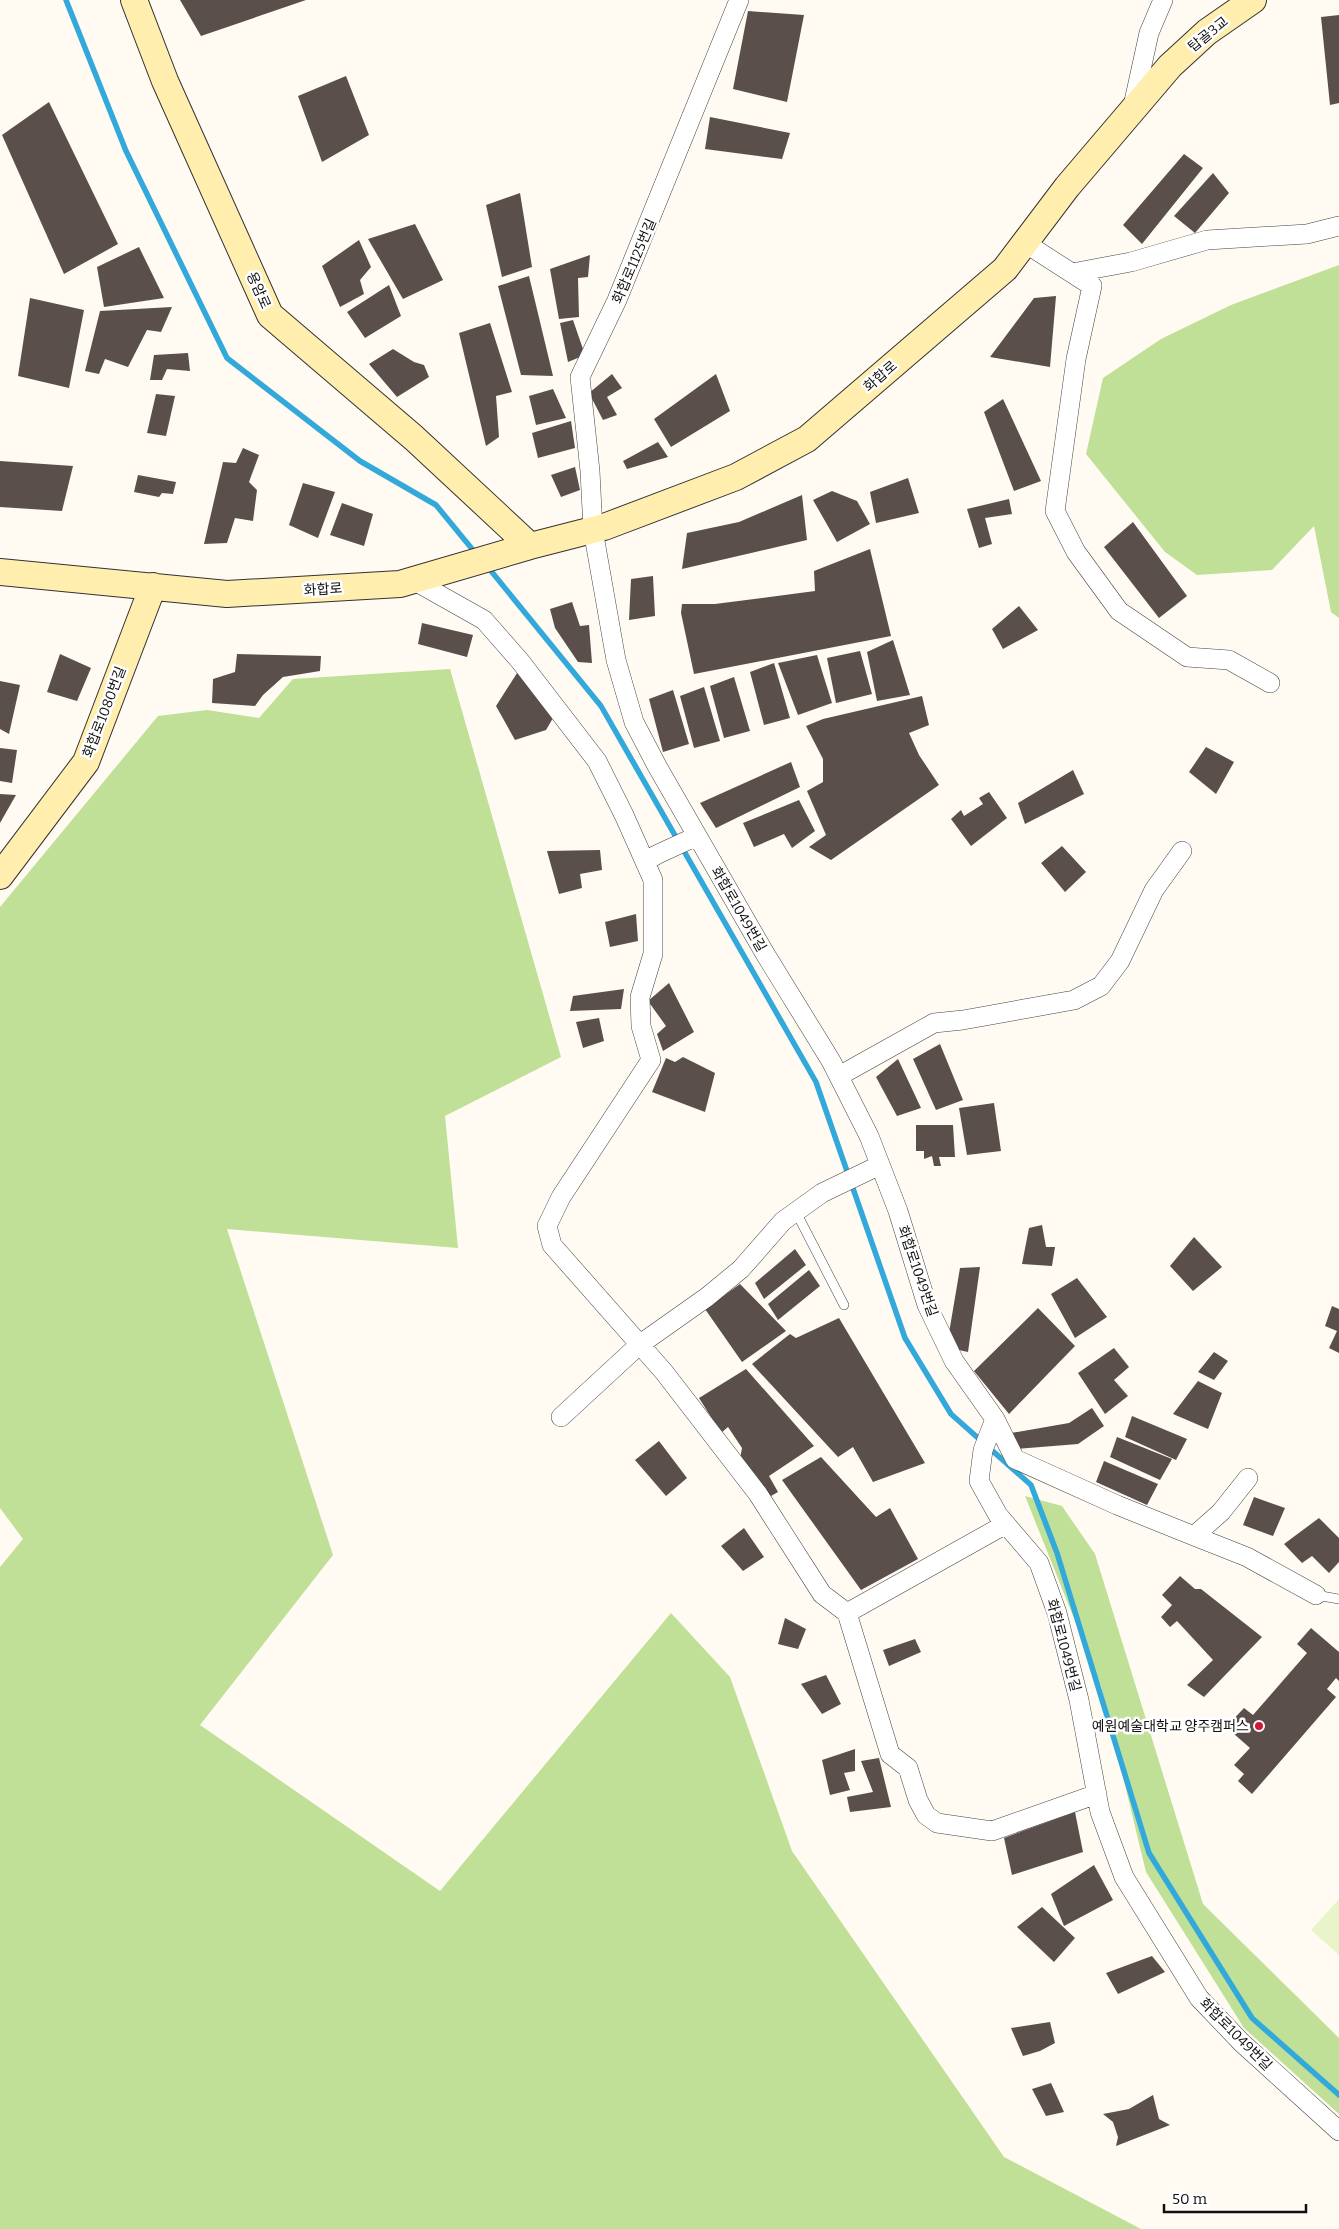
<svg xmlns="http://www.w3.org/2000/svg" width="1339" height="2229" viewBox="0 0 1339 2229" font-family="Bitter,'Noto Sans KR',serif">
	<rect width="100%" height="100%" fill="#fffbf3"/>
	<path fill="#bfe096" d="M1339,265V618L1331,612L1314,526L1272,570L1197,575L1165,552L1086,454L1103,378L1161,339L1231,305Z
		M450,669L561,1057L445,1116L458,1248L227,1229L333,1555L200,1725L440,1891L671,1613L730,1677L792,1851L1004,2157L1141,2229H0V1567L23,1539L0,1508V907L158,716L207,710L259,718L293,679Z
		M1025,1496L1062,1506L1095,1554L1203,1904L1339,2038V2114L1244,2028L1146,1872L1101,1686Z"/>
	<path fill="#eaf4cb" d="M1339,1899V1955L1311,1930Z"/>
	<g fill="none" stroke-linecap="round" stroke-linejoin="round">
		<path stroke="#33a8da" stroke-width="5.5" d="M66,0L126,151L227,358L360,461L436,505L477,555
			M487,566L601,706L816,1082L905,1338L951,1414L1031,1485L1057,1553L1149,1853L1252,2018L1339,2095"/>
	</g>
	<path fill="#5a4f4b" d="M180,0H306L201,36Z
		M748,11L804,15L787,102L733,89Z
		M1339,15V103L1330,105L1321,17Z
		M346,76L369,135L322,162L298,96Z
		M49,102L118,244L64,274L2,135Z
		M710,117L790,133L782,159L705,149Z
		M1184,154L1203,168L1142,244L1123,225Z
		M1213,173L1229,193L1195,233L1174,216Z
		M520,193L532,267L502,277L486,205Z
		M415,224L443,280L403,299L368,239Z
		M359,240L371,267L360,280L364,294L340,307L322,266Z
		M139,247L164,298L104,307L97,267Z
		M590,255L588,277L578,278L579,317L559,319L550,269Z
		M529,276L553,376L521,375L498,286Z
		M389,285L401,316L365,338L347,312Z
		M1056,296L1050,367L990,357L1034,298Z
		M30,298L84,310L69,388L18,376Z
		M172,307L161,332L147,330L128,367L105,359L99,374L85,371L100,311Z
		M573,320L585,355L568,362L560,323Z
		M490,323L512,392L496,396L499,437L486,446L459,333Z
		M393,349L414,362L424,365L429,377L397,397L369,364Z
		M188,353L190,371L167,369L162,380H150L154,355Z
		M612,374L622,388L607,397L617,415L603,420L589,393Z
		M716,374L730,411L671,447L654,419Z
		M553,389L566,418L536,425L529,396Z
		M156,394L175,396L166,436L147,433Z
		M1003,399L1041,481L1014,491L984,412Z
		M571,421L575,448L538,458L532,433Z
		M658,442L668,457L627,469L623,461Z
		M243,448L259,455L249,482L257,490L253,521L235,518L227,543L204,544L223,462L236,463Z
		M0,461L73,466L62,511L0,507Z
		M575,467L580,490L561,497L551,475Z
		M138,475L176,482L173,494L162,493L159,497L134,492Z
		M908,478L919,513L876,523L870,492Z
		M303,483L335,492L318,538L289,525Z
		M832,491L857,501L870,524L837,542L813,500Z
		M802,495L807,540L682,569L687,533L739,522Z
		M1009,499L1012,514L985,518L992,544L979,548L967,509Z
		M342,503L373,514L364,546L330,535Z
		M1133,522L1187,596L1159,618L1104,547Z
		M870,549L891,636L694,674L681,613L682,604H715L815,591L814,571Z
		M653,576L655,616L629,620L631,579Z
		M572,602L580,626L589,625L592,663L578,662L555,628L550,609Z
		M1019,606L1038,630L1003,649L992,629Z
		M422,623L473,635L467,657L418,644Z
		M893,640L910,695L877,701L867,652Z
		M860,651L872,694L836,703L827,658Z
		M60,654L91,668L77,701L47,692Z
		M237,654L321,656L320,671L283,677L263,695L255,706L212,703L213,679L235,672Z
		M817,655L832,703L798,715L778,663Z
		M774,663L790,718L764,725L750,672Z
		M519,670L553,718L546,730L515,740L496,706Z
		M734,677L750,731L724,738L710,686Z
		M0,681L20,685L9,734L0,729Z
		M704,687L720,741L694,748L680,696Z
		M673,690L689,744L663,752L649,699Z
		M922,696L929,725L909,733L919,755L939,785L831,860L809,847L826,835L807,791L823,782V759L806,726L823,719Z
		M1206,747L1234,762L1216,794L1189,772Z
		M0,748L17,750L12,783L0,781Z
		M791,762L800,787L716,828L700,803Z
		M1073,770L1084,794L1025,824L1018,803Z
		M989,792L1007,818L971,846L951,819L961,810L964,816L983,804L979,798Z
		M0,794L16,795L0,823Z
		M799,800L815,831L792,848L784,834L754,847L743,823Z
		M1062,846L1086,872L1065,892L1041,863Z
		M600,850L602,870L580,874L582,888L559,894L547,851Z
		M636,914L638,941L610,947L605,922Z
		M669,983L694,1032L663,1051L657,1034L666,1026L648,1001Z
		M624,989L621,1009L570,1011L573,996Z
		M599,1018L604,1041L583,1048L576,1022Z
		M940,1044L963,1100L936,1110L913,1059Z
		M683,1057L715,1073L705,1112L652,1092L666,1058L675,1062Z
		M898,1059L921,1108L897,1116L876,1077Z
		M994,1103L1001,1151L967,1155L959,1108Z
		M916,1125H953L955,1157H939L941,1166H934L932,1156L924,1159V1151H916Z
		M1042,1225L1046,1247H1055L1052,1266L1022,1264L1029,1228Z
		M1194,1237L1222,1267L1193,1291L1170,1266Z
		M795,1249L806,1265L764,1299L755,1283Z
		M980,1267L968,1352L954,1349L949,1333L960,1268Z
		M809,1270L820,1286L778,1320L768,1304Z
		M1077,1278L1107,1317L1075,1338L1051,1294Z
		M740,1284L786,1331L742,1362L705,1309Z
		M1332,1306L1339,1309V1353L1329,1348L1337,1331L1325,1326Z
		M1038,1308L1075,1346L1009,1414L974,1371Z
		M839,1318L925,1463L873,1482L853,1447L838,1457L752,1364L790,1334L796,1338Z
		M1114,1348L1129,1367L1114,1380L1128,1396L1105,1414L1078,1373Z
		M1214,1352L1228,1361L1214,1380L1198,1372Z
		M746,1369L814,1446L769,1476L778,1492L771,1496L740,1459L742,1448L728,1427L721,1433L699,1398Z
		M1198,1381L1222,1393L1208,1429L1173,1414Z
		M1092,1408L1104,1426L1078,1444L1016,1449L1011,1433L1069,1423Z
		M1132,1416L1187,1439L1176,1460L1125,1437Z
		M1117,1437L1172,1459L1160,1480L1110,1457Z
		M659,1441L687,1478L666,1496L635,1460Z
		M821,1457L876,1517L890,1508L918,1559L861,1590L782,1480Z
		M1104,1461L1158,1484L1147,1505L1096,1482Z
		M1254,1497L1285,1508L1273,1536L1243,1525Z
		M1319,1518L1339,1538V1562L1329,1573L1312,1556L1302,1563L1284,1544Z
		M744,1528L764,1557L743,1571L721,1546Z
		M1180,1576L1195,1589H1201L1262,1637L1204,1697L1187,1685L1213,1660L1177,1621L1170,1627L1161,1617L1172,1605L1162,1595Z
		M785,1618L806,1629L798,1649L778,1644Z
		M1311,1628L1339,1652V1681L1336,1678L1327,1689L1336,1697L1252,1794L1238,1781L1244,1774L1234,1765L1250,1748L1226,1727L1244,1708L1253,1715L1307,1653L1297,1644Z
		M915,1639L921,1652L889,1666L883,1650Z
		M826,1675L841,1704L822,1714L801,1684Z
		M855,1749V1771L844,1773L850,1790L830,1795L822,1760Z
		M879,1758L891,1807L850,1812L847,1797L873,1792L861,1761Z
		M1075,1812L1083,1852L1012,1875L1004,1838Z
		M1094,1865L1113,1900L1064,1926L1051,1894Z
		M1042,1907L1075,1938L1054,1962L1017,1927Z
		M1152,1956L1165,1972L1118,1994L1106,1973Z
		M1050,2022L1055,2043L1040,2051L1023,2056L1011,2028Z
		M1051,2083L1064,2112L1046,2116L1032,2089Z
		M1153,2095L1159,2119L1170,2125L1116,2146L1118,2137L1113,2122L1103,2114L1129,2109Z"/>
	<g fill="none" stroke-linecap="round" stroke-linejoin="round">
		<defs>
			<path id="lane" d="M796,1212L844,1305
				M1316,1595L1339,1599"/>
			<path id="street" d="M739,0L617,300L580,377L590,471L593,530L616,660L634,722L657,766L764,952L831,1061L869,1136L898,1211L927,1305L954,1361L995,1419L983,1450L979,1481L998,1515L1039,1563L1057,1613L1079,1700L1100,1812L1124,1877L1199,1998L1242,2043L1339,2131
				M1133,106L1149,33L1163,0
				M1025,243L1092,286L1076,359L1055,511L1076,552L1119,611L1187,657L1229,660L1270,683
				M1072,273L1131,262L1207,240L1307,234L1339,226
				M413,580L484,620L520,661L597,761L624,815L653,880V954L640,997L641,1026L651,1060L561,1197L547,1226L552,1245L664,1372L758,1494L822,1594L847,1613L890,1754L908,1768L918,1800L926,1815L937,1823L992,1831L1097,1794
				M645,862L656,855L697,836
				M839,1076L934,1023L963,1020L1074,1000L1101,986L1120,961L1154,890L1182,851
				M561,1417L639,1345L707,1297L741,1269L783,1221L822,1193L880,1165
				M995,1419L1015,1459L1117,1505L1194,1536L1221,1512L1248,1478
				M1194,1536L1247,1557L1316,1595
				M847,1613L1006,1524"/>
			<path id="secondary" d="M134,0L165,81L270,315L414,438L530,546
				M0,572L227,594L400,584L530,546L604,527L736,477L807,439L1005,269L1067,187L1170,66L1207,32L1253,0
				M0,876L86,762L153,586"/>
		</defs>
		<use href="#lane" stroke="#434343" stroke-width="10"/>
		<use href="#street" stroke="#434343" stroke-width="20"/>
		<use href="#secondary" stroke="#323232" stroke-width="28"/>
		<use href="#lane" stroke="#fff" stroke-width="9"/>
		<use href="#street" stroke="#fff" stroke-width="19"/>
		<use href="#secondary" stroke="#ffeeae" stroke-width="26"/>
	</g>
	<circle fill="#ce1a35" stroke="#fff" stroke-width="2" cx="1259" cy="1726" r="5"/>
	<g text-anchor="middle" stroke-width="5" stroke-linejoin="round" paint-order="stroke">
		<g font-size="14" fill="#101010" stroke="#fff">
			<text transform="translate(1208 34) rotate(-39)" y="5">탑골3교</text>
			<text transform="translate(634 261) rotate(-67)" y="5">화합로1125번길</text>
			<text transform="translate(259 290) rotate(66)" y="5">용암로</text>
			<text transform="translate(880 376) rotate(-41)" y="5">화합로</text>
			<text transform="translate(323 589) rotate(-4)" y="5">화합로</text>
			<text transform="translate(104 712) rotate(-69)" y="5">화합로1080번길</text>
			<text transform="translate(739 909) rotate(60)" y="5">화합로1049번길</text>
			<text transform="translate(918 1271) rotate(71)" y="5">화합로1049번길</text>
			<text transform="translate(1064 1645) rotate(75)" y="5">화합로1049번길</text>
			<text transform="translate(1236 2034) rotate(45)" y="5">화합로1049번길</text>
		</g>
		<g font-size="14" fill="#101010" stroke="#fff" text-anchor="end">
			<text x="1249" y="1731">예원예술대학교 양주캠퍼스</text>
		</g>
	</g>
	<path d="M1164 2204v8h142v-8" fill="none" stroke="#101010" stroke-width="2.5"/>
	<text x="1172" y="2204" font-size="15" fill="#101010" stroke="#ffffff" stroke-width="4" paint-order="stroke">50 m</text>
</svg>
